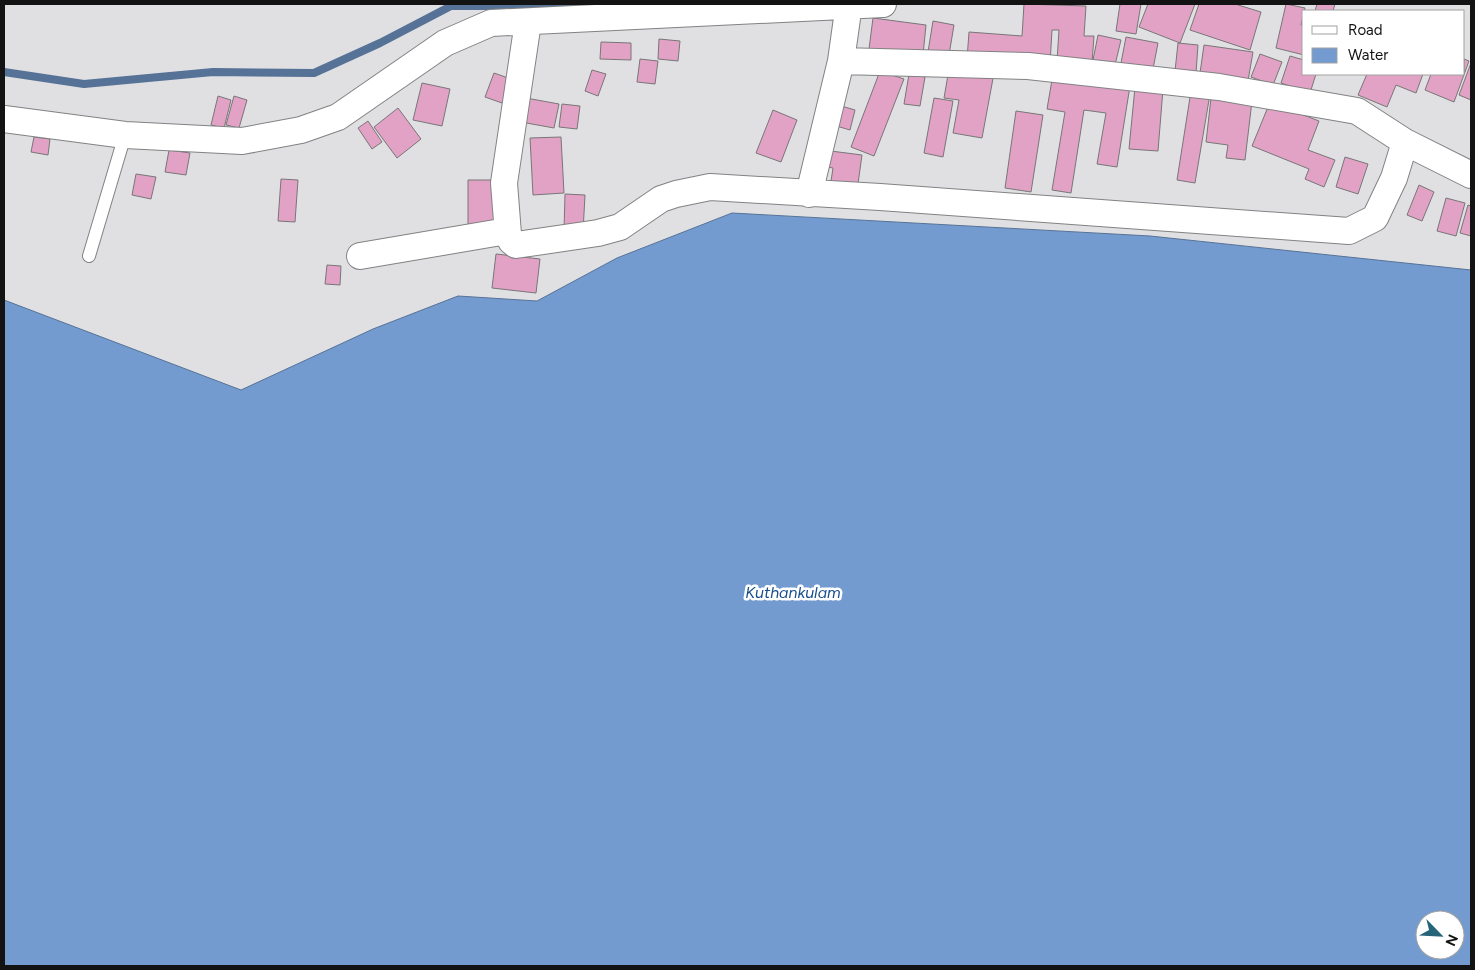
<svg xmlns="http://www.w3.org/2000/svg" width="1475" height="970" viewBox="0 0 1475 970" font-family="Figtree,sans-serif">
	<rect width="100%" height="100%" fill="#e0e0e2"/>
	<path fill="#739bcf" stroke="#567297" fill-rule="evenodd" d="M732,213L1150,236L1471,270V966H4V300L241,390L373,329L458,296L537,301L617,258ZM1425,920H1455V950H1425Z"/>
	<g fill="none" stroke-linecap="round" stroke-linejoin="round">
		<path stroke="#567297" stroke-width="8" d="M4,72L84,84L213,72L314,73L380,43L451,6H558L586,4"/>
	</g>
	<path fill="#e2a2c5" stroke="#787677" d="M1024,4L1086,6L1084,36H1094L1092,63L1057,61L1059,30H1052L1050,64L967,59L969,32L1022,36Z
		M1120,4H1141L1136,34L1116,31Z
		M1148,4H1195L1180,43L1139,27Z
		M1199,4H1235L1261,12L1250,50L1190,30Z
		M1286,4L1305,8L1301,25L1304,26V55L1276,48Z
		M1317,4H1335L1333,11H1315Z
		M873,18L926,25L923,55L869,49Z
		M933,21L954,25L948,61L927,58Z
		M1098,35L1121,40L1115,65L1093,60Z
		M1126,37L1158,43L1153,69L1121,63Z
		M659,39L680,41L678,61L658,59Z
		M601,42L631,43V60L600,59Z
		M1178,43L1198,45L1196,73L1175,71Z
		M1204,45L1253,52L1248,81L1200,73Z
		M1260,54L1282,62L1273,85L1251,77Z
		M1290,56L1304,60V74H1316L1310,93L1281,83Z
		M640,59L658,61L655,84L637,82Z
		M1464,59L1469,61L1454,102L1425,90L1431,74H1464Z
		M1471,63V100L1459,95Z
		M949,69L994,73L982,138L953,133L959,100L944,98Z
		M592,70L606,74L598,96L585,91Z
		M880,71L904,79L874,156L851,147Z
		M494,73L511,79L502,103L485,97Z
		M909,74L925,77L920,106L904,104Z
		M1053,74L1130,86L1117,167L1097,164L1106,113L1084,110L1071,193L1052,190L1065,112L1047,109Z
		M1367,74H1423L1416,93L1396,85L1387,107L1358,95Z
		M422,83L450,89L442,126L413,120Z
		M1135,87L1163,89L1158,151L1129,149Z
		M1191,91L1210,94L1195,183L1177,180Z
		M218,96L231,100L224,128L211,125Z
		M234,96L247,100L239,128L226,125Z
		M526,98L559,104L554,128L521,122Z
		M934,98L953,101L943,157L924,153Z
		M1211,98L1252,101L1245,160L1226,158L1228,145L1206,142Z
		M1270,102L1319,121L1308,150L1335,160L1324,187L1305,179L1309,169L1252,146Z
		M562,104L580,106L577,129L559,127Z
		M838,105L855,110L850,130L833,125Z
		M398,108L421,139L397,158L374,127Z
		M773,110L797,120L781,162L756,153Z
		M1016,111L1043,115L1031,192L1005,188Z
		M368,121L382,142L372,149L358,128Z
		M34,137L50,139L48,155L31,152Z
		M561,137L564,193L533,195L530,138Z
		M169,150L190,153L186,175L165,172Z
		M823,150L862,155L857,191L830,188L833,168L821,166Z
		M1345,157L1368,164L1358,194L1336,187Z
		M136,174L156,177L151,199L132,195Z
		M281,179L298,180L295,222L278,221Z
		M468,180H495V227H468Z
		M1419,185L1434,192L1422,221L1407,215Z
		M565,194L585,195L583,232L564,231Z
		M1446,198L1465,203L1456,236L1437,231Z
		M1468,205L1471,206V236L1460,233Z
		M496,254L540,259L536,293L492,288Z
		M327,265L341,266L340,285L325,284Z"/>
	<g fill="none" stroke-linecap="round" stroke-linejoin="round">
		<defs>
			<path id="service" d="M89,256L125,135"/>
			<path id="minor" d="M528,22L504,183L508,234L511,241L516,245L598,233L620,227L661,199L676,194L710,187L880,197L1349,231L1375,218L1394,178L1405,142L1471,175
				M841,61L1028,66L1219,87L1357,111L1405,142
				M4,119L125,135L242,141L301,130L338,117L445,43L491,23L883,4
				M809,194L841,61L849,4
				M360,256L507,231"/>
		</defs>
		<use href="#service" stroke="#818283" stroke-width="14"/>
		<use href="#minor" stroke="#818283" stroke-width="28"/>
		<use href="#service" stroke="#fff" stroke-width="12"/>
		<use href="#minor" stroke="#fff" stroke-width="26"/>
	</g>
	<g text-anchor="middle" stroke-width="5" stroke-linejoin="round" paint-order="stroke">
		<g font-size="16" font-style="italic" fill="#164d8c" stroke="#fff">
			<text x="793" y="598">Kuthankulam</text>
		</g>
	</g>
	<rect width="1475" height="970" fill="none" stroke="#131314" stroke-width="10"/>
	<rect x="1302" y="10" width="162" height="65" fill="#ffffff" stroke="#a1a1a1"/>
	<rect x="1312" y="26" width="25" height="8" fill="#ffffff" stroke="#a1a1a1"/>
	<text x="1348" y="35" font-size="15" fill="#131314">Road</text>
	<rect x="1312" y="48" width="25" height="15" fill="#739bcf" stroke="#a1a1a1"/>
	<text x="1348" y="60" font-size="15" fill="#131314">Water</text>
	<g transform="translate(1440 935) rotate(114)"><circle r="24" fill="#ffffff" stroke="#a1a1a1"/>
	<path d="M0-4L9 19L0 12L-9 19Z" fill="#256479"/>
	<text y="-8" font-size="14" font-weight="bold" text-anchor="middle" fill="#131314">N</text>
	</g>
</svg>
